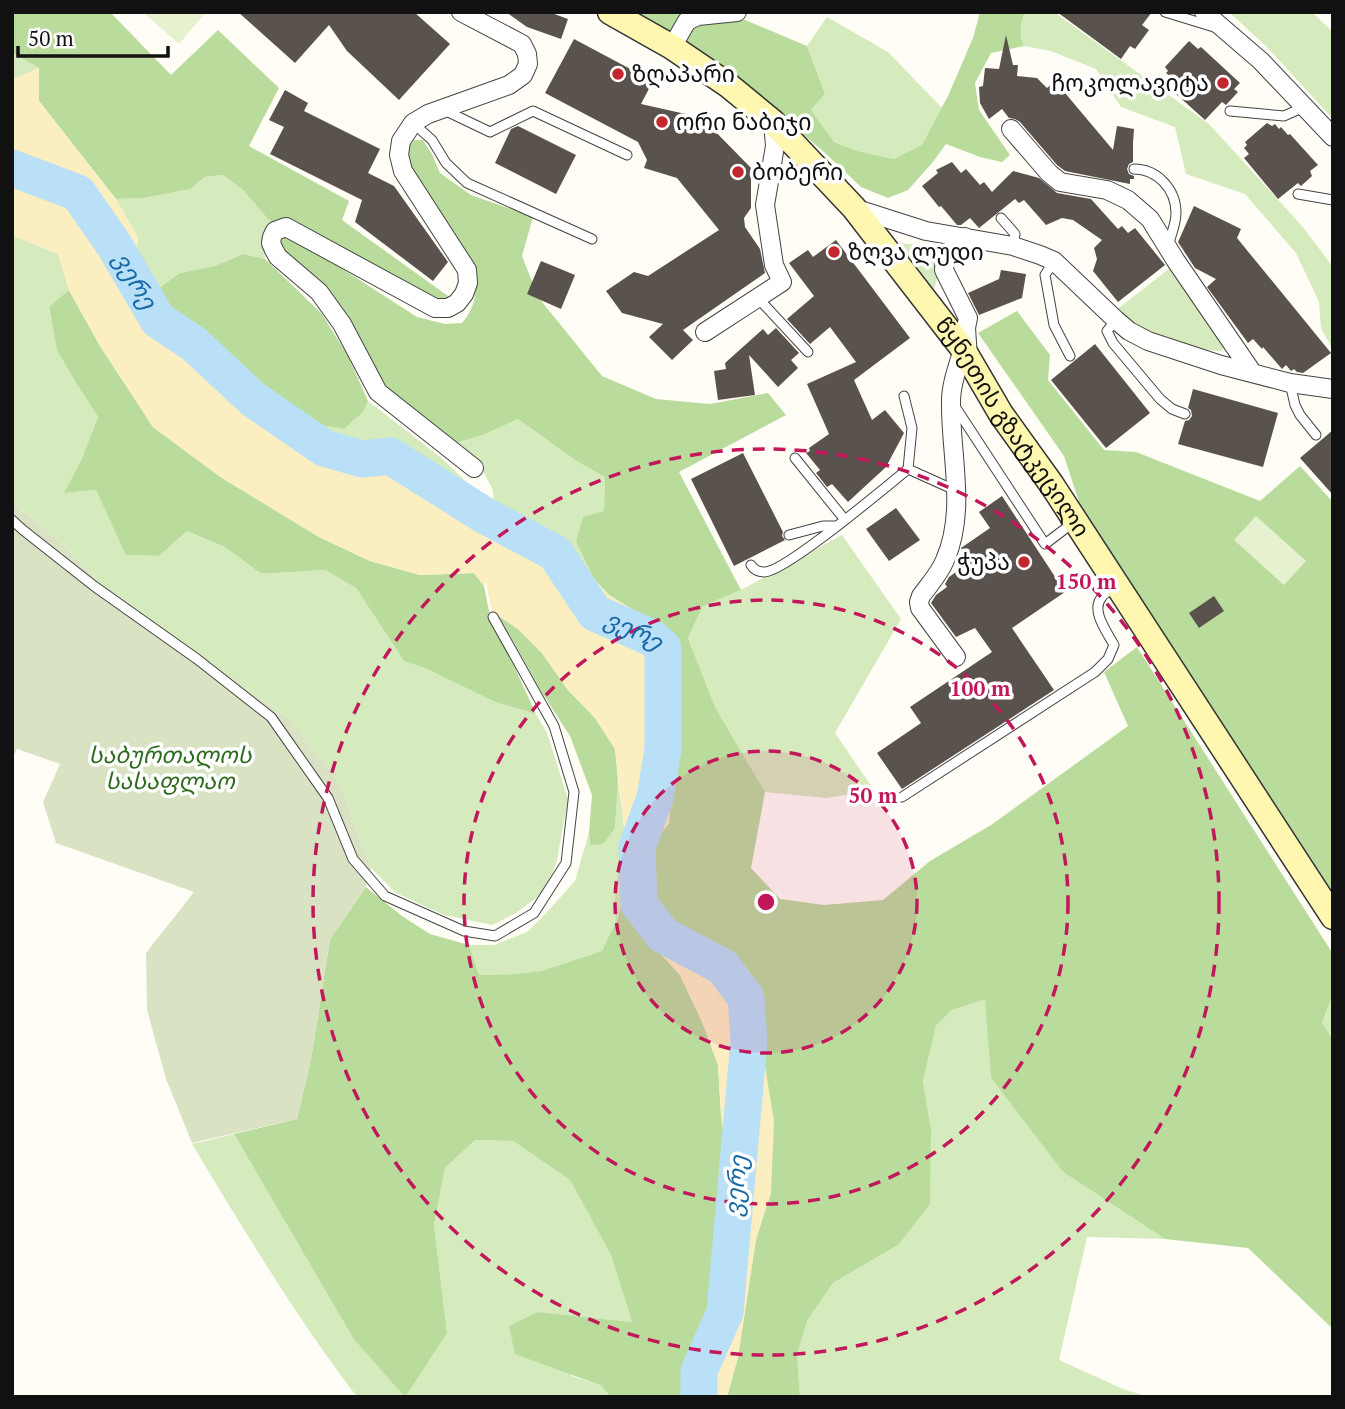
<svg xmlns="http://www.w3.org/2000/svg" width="1345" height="1409" viewBox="0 0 1345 1409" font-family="'PT Serif','Noto Sans Georgian',serif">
	<rect width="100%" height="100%" fill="#fffdf5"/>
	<path fill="#d5ebbd" d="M1025,12H1054L1209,124L1302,226L1333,267V350L1321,328L1319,302L1296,253L1245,194L1186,174L1175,127L1121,107L1096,69L1051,51L1024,46C1019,35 1020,23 1025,12Z
		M1232,12H1312L1333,32V119L1267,47L1231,14Z
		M827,17L888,52L942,108L922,146L894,159L857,151L834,142L811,110L825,94L807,46Z
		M12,53L39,68L12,80Z
		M223,175L243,190L274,226L264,231L263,236L265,259L243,254L215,266L180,273L162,312L146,284L134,270L138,238L116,199L144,198L190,189L205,177Z
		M12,235L58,254L69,290L49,308L57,349L76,383L98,417L81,461L65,493L96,490L127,555L159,556L187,531L225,547L260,573H276L325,570L356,588L404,661L427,669L495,702L536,714L547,733L568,799L557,860L553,872L540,895L516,913L492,925L444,915L396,893L371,868L339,782L290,719L225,674L97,580L59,540L12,502Z
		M891,242L957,249L939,273L934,289L938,306C924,279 914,262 891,242Z
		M1170,268L1226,346L1221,351C1199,350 1169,344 1149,336C1136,330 1123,322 1110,315Z
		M368,401L439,456L476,491L475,500L389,446L369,448L343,446L294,421L344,429L363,412Z
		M518,419L578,462L605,477L604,511L576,542L594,579L562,547L494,508L493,490L484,473L452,444L483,435Z
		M842,535L901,619L835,733L874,790L827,798L765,792L715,707L688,638L703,606L741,590Z
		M618,781C625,828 631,870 618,916C615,928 608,940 602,951L541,971L515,974L479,975L469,945H494L527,932L550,909L575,881L589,832L590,844L615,828Z
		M1333,995V1040L1322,1022Z
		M986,998L991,1078L1063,1172L1165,1239L1087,1237L1059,1360L1123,1389L1149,1397H800L797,1355L807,1321L833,1283L898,1245L931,1129L923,1081L936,1026L952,1010Z
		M234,1134L353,1338L447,1333L434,1225L445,1168L475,1140L513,1141L570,1180L611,1255L632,1322L538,1312L572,1376L602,1386L610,1397H357C296,1317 244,1230 192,1144Z"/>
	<path fill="#b9dc9c" d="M12,12H110L171,75L218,30L279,88L249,146L349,201L342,220L448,296L445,303L274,226L243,190L223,175L205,177L190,189L144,198L116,199L39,101V68L12,53Z
		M635,12H726L807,46L825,94L811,110L834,142L857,151L894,159L922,145L948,96L973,38L980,12H1025C1020,23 1019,35 1024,46L991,53L975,83L979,110L1010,155L1002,162L980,157L946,144L932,163L908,190L888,198L861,187L824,152L743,84Z
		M414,140H423L432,154L440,173L471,195L533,217L522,256L538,297L602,376L656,399L710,404L768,393L786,415L679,472L741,590L703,606L688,638L715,707L765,792L751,868L780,899L824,905L883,900L930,861L991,825L1128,726L1104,672L1137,647L1333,954V995L1322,1022L1333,1040V1329L1248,1248L1165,1239L1063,1172L991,1078L985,999L952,1010L936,1026L923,1081L931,1129L930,1204L898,1245L833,1283L807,1321L797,1355L800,1397H727L738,1357L756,1239L771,1193L694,946L666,928L649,896L652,844L669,823L676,716L678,649L630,608L609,595L594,579L576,542L583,517L604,511L605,477L578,462L518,419L483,435L452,444L380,387L277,243L283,236L296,239L417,317L445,324L462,323C476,305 477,296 472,275L408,166L410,146Z
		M243,254L265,259L322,314L348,356L368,401L363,412L344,429L294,421L268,400L207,333L162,312L154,292L180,273L215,266Z
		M69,290L100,346L153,427L222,478L319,537L370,561L420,575L474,573L484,586L489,611L536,714L495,702L427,669L404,661L356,588L325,570L276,573H260L225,547L187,531L159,556L126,555L96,490L64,493L81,461L98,417L76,383L57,350L49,307Z
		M1017,311L1050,355L1048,380L1104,450L1136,452L1260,501L1300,466L1333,502V909L1084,517L1064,456L978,333Z
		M499,616L518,629L542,653L568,690L595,718L615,749L618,781L615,828L603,844L590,845L589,832L592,795L570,736L541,691Z
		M366,887L402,916L430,934L469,945L479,975L515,974L541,971L602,951L618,918L624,891L642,933L680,975L703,1024L718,1065L721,1115L727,1157V1212L704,1342L693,1370L691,1397H610L602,1386L515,1354L509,1326L538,1312L632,1322L611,1255L570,1180L513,1141L475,1140L445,1168L434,1225L447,1333L405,1397L353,1338L234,1134L297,1119L311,1059L330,939Z"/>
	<path fill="#fbeec1" d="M39,68V101L116,199L138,238L134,270L146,284L162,312L207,333L268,400L294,421L343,446L369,448L389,446L475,500L485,503L526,525L562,547L609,595L630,608L663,624L678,649L676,716L669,823L652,844L649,896L666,928L728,967L753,993L774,1121L771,1193L756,1239L738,1357L727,1397H691L693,1370L704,1342L727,1212V1157L721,1115L718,1065L703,1024L680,975L642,933L624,891L627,848L615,749L595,718L568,690L542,653L518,629L499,616L493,617L486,582L484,586L474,573L420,575L370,561L319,537L219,476L153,427L100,346L69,290L58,254L12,235V80Z"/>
	<path fill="#d9e3c4" d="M12,502L59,540L97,580L225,674L290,719L339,782L371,868L366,887L330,939L311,1059L297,1119L192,1143L166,1079L147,1010L146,953L194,892L56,843L43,802L60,764L17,749L12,759Z"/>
	<path fill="#e6f2cf" d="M149,12H206L179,44L146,15Z
		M1256,516L1306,561L1284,585L1234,540Z"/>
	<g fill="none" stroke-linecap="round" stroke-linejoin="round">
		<path stroke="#b9e0f7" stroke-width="37" id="s1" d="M12,168L78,193L114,245L158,320L194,344L253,399L324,448L362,459L390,456L484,515L555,553L595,613L652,638L663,648V749L655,798L637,847L639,904L663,935L723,967L746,998L749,1040L725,1312L699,1371V1397"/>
	</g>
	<path fill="#5a524d" d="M238,12H414L450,44L399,100L347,51L329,25L295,63Z
		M506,12H549L568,19L561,39L527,27Z
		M1057,12H1152L1142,25L1149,30L1135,49L1130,46L1121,59Z
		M1006,35L1013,65H1018L1017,76L1037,78L1047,88L1055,81L1113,150L1117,126L1134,129L1133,143V162L1129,164L1127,169L1129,174L1134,176V179H1130V184L1065,171L1057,165L1020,122L1015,119L1009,118L1002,109L989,119L980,103L979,87L983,86L985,68L999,69Z
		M574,39L653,81L641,104L690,115L706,122L751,168V208L744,218L745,227L760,249L765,273L683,330L693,340L672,360L649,337L663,324L622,313L606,291L634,272L648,276L719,230L677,178L644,168L647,160L638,142L545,93Z
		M1189,41L1198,49L1201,47L1240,83L1234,89L1238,92L1226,105L1222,102L1205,120L1165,84L1171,77L1166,73L1168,71L1165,67Z
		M285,90L308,103L304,111L380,149L368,173L394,186L448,262L433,281L355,222L362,200L270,154L284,127L269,120Z
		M1267,123L1272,126L1275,124L1279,129L1281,127L1288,135L1290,134L1318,165L1310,171L1312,176L1301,186L1298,183L1278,199L1244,158L1249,154L1244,148L1247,145L1245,142Z
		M518,126L576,155L556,194L495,163L511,129Z
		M952,162L961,173L966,169L980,185L984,182L992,192L1013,171L1039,178L1057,193L1091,199L1118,229L1122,226L1128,233L1135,228L1165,265L1118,302L1093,271L1097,259L1094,248L1102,240L1073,220L1062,218L1046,225L1024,200L1019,203L1015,199L979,228L970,218L961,225H957L941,206L939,207L922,186L938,173L936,170Z
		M1194,206L1241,229L1237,238L1331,353L1303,373L1297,372L1294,369L1291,371L1286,365L1282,369L1263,347L1262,349L1253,339L1248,343L1207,287L1216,279L1195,268L1178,242Z
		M836,240L910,338L854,380L872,420L885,410L904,433L886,467L848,502L832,484L827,487L816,473L820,470L806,453L810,451L809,448L829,434L807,384L856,362L830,327L810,344L787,319L814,296L789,263L808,250L813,257Z
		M541,261L575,275L561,309L527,294Z
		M1001,270L1026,274L1022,298L979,315L968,293L999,279Z
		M776,328L799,353L791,360L798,368L778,387L749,355L755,395L718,400L714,371L726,369L725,363L763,329L768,335Z
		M1095,344L1150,413L1106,448L1051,380Z
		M1193,389L1278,413L1263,467L1178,444L1185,421L1189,420L1192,416L1191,410L1188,408Z
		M1333,430V495L1300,458Z
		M743,453L783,532L782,536L785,540L734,566L691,479Z
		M1002,496L1065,592L1012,628L1054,690L902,789L877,753L921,723L910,707L992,652L975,628L956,637L931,603L936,595L947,587L945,584L949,577L970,562L961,548L990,528L979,512Z
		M896,508L920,540L889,561L866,529Z
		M1214,596L1224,611L1199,628L1189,613Z"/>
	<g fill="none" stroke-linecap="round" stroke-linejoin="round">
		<defs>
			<path id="service" d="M1165,12L1214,27
				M444,110L490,132L533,111L627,155
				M1230,111L1284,116L1304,107
				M413,123L432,140L446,163L467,183L592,239
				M1134,169C1157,169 1176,189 1176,213C1176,224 1171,235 1168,246
				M1298,194L1333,200
				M1001,218L1015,234L1013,246
				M1054,261L1045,275L1054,325L1070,356
				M757,297L808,352
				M1116,320L1107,331L1113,343L1160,399L1172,409L1185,414
				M1290,383L1295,405L1300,415L1316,435
				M954,405L1045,544L1074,522
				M795,458L845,520
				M908,469L957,491
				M12,520L23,530L94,586L197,659L271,717L328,798L353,859L385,896L464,931L495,936L534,913L566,863L574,792L554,726L493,617
				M789,535L823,526H836
				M751,565C754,570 758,572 764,572C784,573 887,486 908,469L912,428L904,396
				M902,797L1095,672L1108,659L1114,645C1107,632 1090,610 1102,597C1105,592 1112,590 1117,587"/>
			<path id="minor" d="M461,12L522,44L527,54L528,64L523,75L509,85L428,114L413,123L401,141L399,155L403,171L467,270L468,283L464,294L457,303L448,308H435L286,227L275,231L272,237L271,243L274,250L278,257L319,292L342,324L378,392L474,468
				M1204,12L1261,61L1333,137
				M672,47L687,21L698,16L737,12
				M1011,129L1049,173L1060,182L1107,190L1128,200L1150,219L1176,261L1252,372
				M854,208L926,231L1013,246L1040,255L1054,261L1116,320L1129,331L1148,341L1221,365L1290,383L1333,389
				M965,237L952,249L945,258L944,270L968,318L966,328L968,357
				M705,332L782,282L774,265L765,205L775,146L773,122
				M956,657L920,608L919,602L921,596C929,585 940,573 945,560C967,510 950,454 951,401C951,384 958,366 963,349"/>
			<g id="secondary">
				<path id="s2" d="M610,12L672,47L728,85L773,122L854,208L963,349L1001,414L1052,485L1333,917"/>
			</g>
		</defs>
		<use href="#service" stroke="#444" stroke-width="11"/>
		<use href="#minor" stroke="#444" stroke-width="20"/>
		<use href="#secondary" stroke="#333" stroke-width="27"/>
		<use href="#service" stroke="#fff" stroke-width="9"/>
		<use href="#minor" stroke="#fff" stroke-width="18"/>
		<use href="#secondary" stroke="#fff6b0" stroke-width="24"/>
	</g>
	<circle cx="766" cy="902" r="151" fill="#c2185b" fill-opacity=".12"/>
	<g fill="none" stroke="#c2185b" stroke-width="3.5" stroke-dasharray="12 9">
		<circle cx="766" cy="902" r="151"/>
		<circle cx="766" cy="902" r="302"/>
		<circle cx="766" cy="902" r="453"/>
	</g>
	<g fill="#c4262e" stroke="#fff" stroke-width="2.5">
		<circle cx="618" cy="74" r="7"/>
		<circle cx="1223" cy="83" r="7"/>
		<circle cx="662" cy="122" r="7"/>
		<circle cx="738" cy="172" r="7"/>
		<circle cx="834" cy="252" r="7"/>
		<circle cx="1024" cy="562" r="7"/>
	</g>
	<g text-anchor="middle" stroke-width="7" stroke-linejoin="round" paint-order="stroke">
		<g font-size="23" fill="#111" stroke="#fff" text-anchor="start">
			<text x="632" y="82">ზღაპარი</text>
			<text x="1209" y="91" text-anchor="end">ჩოკოლავიტა</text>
			<text x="676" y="130">ორი ნაბიჯი</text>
			<text x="752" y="180">ბობერი</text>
			<text x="848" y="260">ზღვა ლუდი</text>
			<text x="1010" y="570" text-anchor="end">ჭუპა</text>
		</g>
		<g font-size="23" fill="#111" stroke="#fff">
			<text dy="8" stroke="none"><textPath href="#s2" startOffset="586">წყნეთის გზატკეცილი</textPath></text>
		</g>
		<g font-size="23" font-style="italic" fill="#2f6b1f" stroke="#fff">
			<text x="170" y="763">საბურთალოს<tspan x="170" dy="26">სასაფლაო</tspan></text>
		</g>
		<g font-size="24" font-style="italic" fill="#1768a6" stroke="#fff">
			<text dy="8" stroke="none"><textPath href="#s1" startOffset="175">ვერე</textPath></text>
			<text dy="8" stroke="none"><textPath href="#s1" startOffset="805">ვერე</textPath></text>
			<text transform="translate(736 1186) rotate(-85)" y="8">ვერე</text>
		</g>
	</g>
	<circle cx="766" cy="902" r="10" fill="#c2185b" stroke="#fff" stroke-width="3.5"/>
	<g font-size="21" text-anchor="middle" font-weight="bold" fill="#c2185b" stroke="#fff" stroke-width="7" stroke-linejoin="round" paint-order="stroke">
		<text x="1086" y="589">150 m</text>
		<text x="980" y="696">100 m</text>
		<text x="873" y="803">50 m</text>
	</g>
	<rect width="1345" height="1409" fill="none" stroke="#111111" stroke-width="28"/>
	<path d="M18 46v10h150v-10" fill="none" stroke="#111111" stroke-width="3.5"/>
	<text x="28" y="46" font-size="21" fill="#111111" stroke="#ffffff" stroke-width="5" paint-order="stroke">50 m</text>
</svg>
